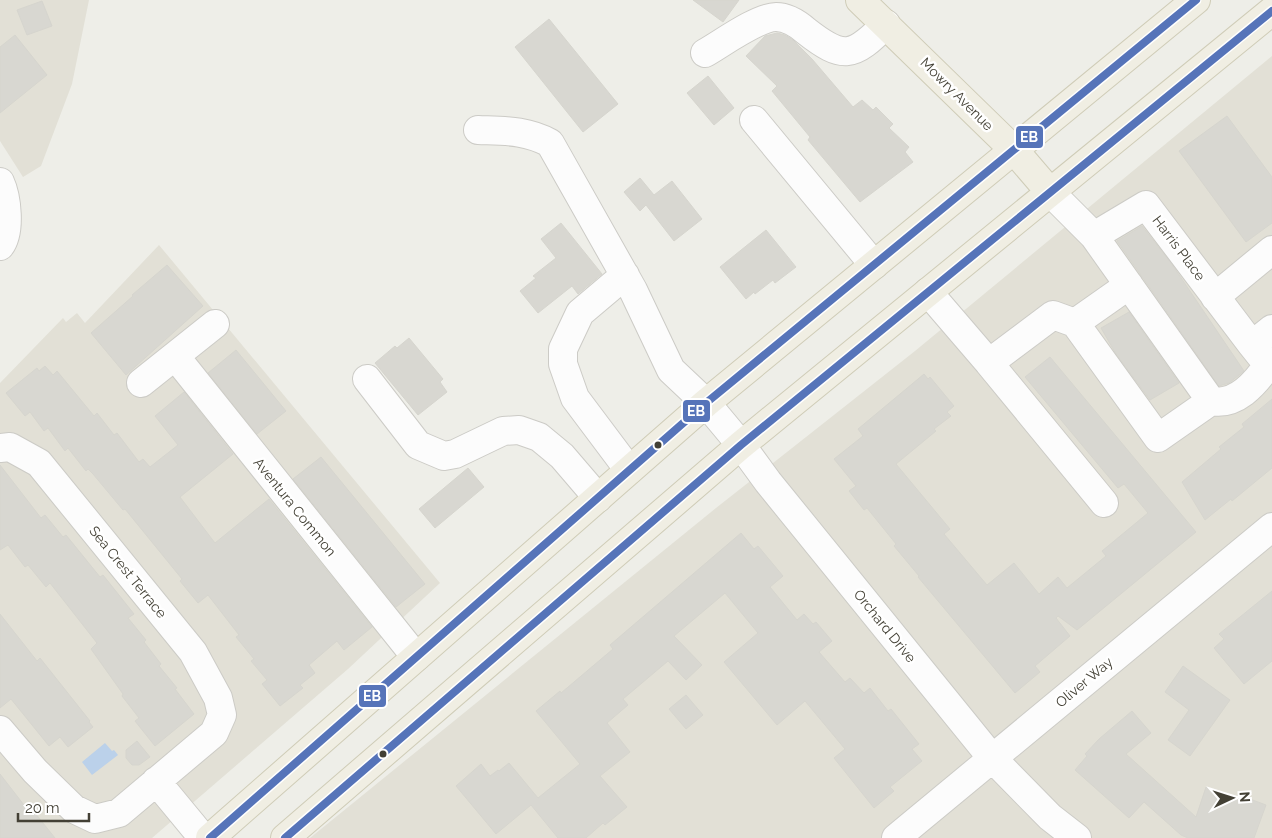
<svg xmlns="http://www.w3.org/2000/svg" width="1272" height="838" viewBox="0 0 1272 838" font-family="Raleway,sans-serif">
	<rect width="100%" height="100%" fill="#eeeee8"/>
	<path fill="#e2e0d6" d="M0,0H89L72,84L41,166L23,177L0,141Z
		M1272,56V838H310L716,508L915,351Z
		M159,245L440,583L348,669L152,838H0V383L63,318L66,322L77,313L85,323Z"/>
	<path fill="#bbd1ea" d="M105,743L112,751L114,750L118,755L92,775L82,762Z"/>
	<path fill="#d8d7d1" stroke="#d6d5ce" d="M693,0H739L723,22Z
		M42,1L52,26L27,35L17,10Z
		M549,19L618,104L583,132L515,47Z
		M777,33L785,35L793,40L812,59L853,107L862,100L873,110L876,107L893,124L889,128L909,147L905,152L913,162L860,202L808,140L810,137L772,91L777,86L746,56L765,36Z
		M15,35L47,75L0,113V47Z
		M708,76L734,108L714,125L687,93Z
		M1227,116L1272,177V223L1246,242L1179,151Z
		M640,178L654,195L672,181L702,219L674,241L646,205L640,211L624,192Z
		M561,223L602,274L578,294L572,286L538,313L520,291L536,278L533,276L556,258L541,239Z
		M1142,226L1171,263L1244,371L1229,383L1219,386L1117,241Z
		M766,230L796,267L775,283L773,280L755,294L754,292L746,299L720,267Z
		M167,265L203,306L126,375L91,333L133,296L132,295Z
		M1129,312L1179,383L1150,400L1116,354L1101,328Z
		M409,338L443,379L440,382L447,392L418,415L375,363L395,346L397,348Z
		M236,350L286,411L257,434L208,373Z
		M1050,357L1196,532L1077,630L1058,616L1056,618L1070,636L1035,666L1040,672L1015,693L918,577L919,576L894,546L896,544L867,508L864,510L849,491L856,486L834,459L863,436L858,429L924,374L928,379L930,377L954,406L947,412L951,416L934,429L936,431L896,464L950,529L944,534L987,585L1014,563L1039,594L1058,577L1067,588L1106,556L1102,551L1148,513L1124,484L1118,488L1025,377Z
		M45,366L53,375L57,371L94,416L97,413L114,435L117,433L139,462L143,459L150,467L178,445L155,416L184,392L233,454L180,497L215,543L269,499L372,627L344,650L337,641L309,665L315,673L300,685L303,688L280,706L262,684L267,680L251,661L254,659L236,637L239,635L208,595L198,603L180,581L182,579L125,509L123,510L93,474L88,469L86,471L68,448L65,451L48,428L44,431L30,412L25,416L6,393L37,368L39,371Z
		M1272,399V468L1232,501L1231,499L1205,520L1182,482L1221,449L1219,447L1244,427L1242,424Z
		M321,457L425,584L396,607L293,479Z
		M0,465L41,518L45,515L63,537L66,535L100,577L103,575L134,614L128,618L146,640L144,642L161,664L159,666L177,688L175,689L194,714L155,746L135,721L139,718L122,696L123,694L91,649L97,643L50,583L46,587L28,565L25,567L8,545L0,550Z
		M468,468L484,487L435,528L419,509Z
		M741,533L754,549L758,546L783,576L770,587L797,620L804,614L813,624L816,622L832,641L819,652L845,682L850,678L864,693L870,688L888,711L891,709L919,744L912,749L922,761L890,787L894,791L874,808L834,758L845,749L805,701L777,725L724,662L758,633L725,593L674,636L702,665L686,680L668,661L623,699L628,705L607,723L630,752L600,776L627,807L605,825L603,823L586,838H558L531,805L496,834L456,786L481,764L490,776L498,770L499,771L509,763L538,798L580,764L536,711L560,691L561,693L613,649L610,645Z
		M1272,591V661L1244,684L1214,648L1224,639L1219,634Z
		M0,614L37,661L40,658L90,721L89,722L93,727L68,747L60,737L49,746L11,699L0,708Z
		M1183,666L1230,700L1190,756L1168,740L1189,710L1165,692Z
		M686,695L703,715L686,729L669,709Z
		M1132,711L1151,733L1126,754L1196,817L1206,787L1238,798L1239,795L1266,805L1254,838H1188L1181,835L1144,802L1129,818L1075,770L1087,756L1085,754L1099,739Z
		M137,741L150,757L139,765H132L126,758V750Z
		M0,774L24,805L27,803L55,838H0Z"/>
	<g fill="none" stroke-linecap="round" stroke-linejoin="round">
		<defs>
			<path id="minor" d="M705,53C721,44 758,17 776,17C787,17 798,24 806,31C843,60 853,58 886,24
				M754,120L874,265
				M478,130C505,131 526,130 550,143L633,290L671,370L706,403L741,445L768,482L992,758L1050,817L1077,838
				M0,182C7,197 11,232 0,246
				M1050,192L1094,236L1146,205L1252,345L1272,329
				M1094,236L1211,401C1236,406 1255,384 1268,365L1252,345
				M625,275L580,313L563,349V364L575,398L629,470
				M1129,285L1075,323L1158,438L1211,401
				M928,292L989,363L1053,315L1075,323
				M1215,297L1272,250
				M175,356L416,657
				M989,363L1104,503
				M367,379L418,445L444,456L455,454L503,431L519,430L539,437L562,456L598,498
				M141,383L215,324
				M0,448L10,447L39,463L193,652L218,698L222,715L214,733L119,813L95,819L74,809L35,771L0,730
				M156,781L203,838
				M896,838L1272,527"/>
			<path id="major" d="M860,0L1014,150L1050,192
				M210,838L706,403L1196,0
				M285,838L741,445L1272,11"/>
		</defs>
		<use href="#minor" stroke="#cccbc6" stroke-width="30"/>
		<use href="#major" stroke="#cfccb7" stroke-width="30"/>
		<use href="#minor" stroke="#fcfcfc" stroke-width="28"/>
		<use href="#major" stroke="#f0eee3" stroke-width="28"/>
		<defs>
			<path id="bus-1" d="M210,838L706,403L1196,0
				M285,838L741,445L1272,11"/>
		</defs>
		<use href="#bus-1" stroke="#fff" stroke-width="11"/>
		<use href="#bus-1" stroke="#5674b9" stroke-width="8"/>
	</g>
	<g fill="#434035" stroke="#fff" stroke-width="2">
		<circle cx="658" cy="445" r="4.5"/>
		<circle cx="383" cy="754" r="4.5"/>
	</g>
	<g text-anchor="middle" stroke-width="5" stroke-linejoin="round" paint-order="stroke">
		<g font-size="14" fill="#434035" stroke="#fff">
			<text transform="translate(957 94) rotate(45)" y="5">Mowry Avenue</text>
			<text transform="translate(1179 248) rotate(53)" y="5">Harris Place</text>
			<text transform="translate(295 507) rotate(51)" y="5">Aventura Common</text>
			<text transform="translate(128 572) rotate(51)" y="5">Sea Crest Terrace</text>
			<text transform="translate(885 626) rotate(51)" y="5">Orchard Drive</text>
			<text transform="translate(1084 682) rotate(-40)" y="5">Oliver Way</text>
		</g>
	</g>
	<g stroke="#fff" stroke-width="2">
		<rect x="1015" y="125" width="29" height="24" rx="5" fill="#5674b9"/>
		<rect x="682" y="399" width="29" height="24" rx="5" fill="#5674b9"/>
		<rect x="358" y="684" width="29" height="24" rx="5" fill="#5674b9"/>
	</g>
	<g font-size="14" text-anchor="middle" font-weight="bold" fill="#fff">
		<text x="1029" y="142">EB</text>
		<text x="696" y="416">EB</text>
		<text x="372" y="701">EB</text>
	</g>
	<g transform="translate(1232 798) rotate(86)" stroke="#ffffff" stroke-width="4" paint-order="stroke">
	<path d="M0-4L9 19L0 12L-9 19Z" fill="#434035"/>
	<text y="-8" font-size="14" font-weight="bold" text-anchor="middle" fill="#434035">N</text>
	</g>
	<path d="M18 813v8h71v-8" fill="none" stroke="#434035" stroke-width="2.5"/>
	<text x="25" y="813" font-size="15" fill="#434035" stroke="#ffffff" stroke-width="4" paint-order="stroke">20 m</text>
</svg>
